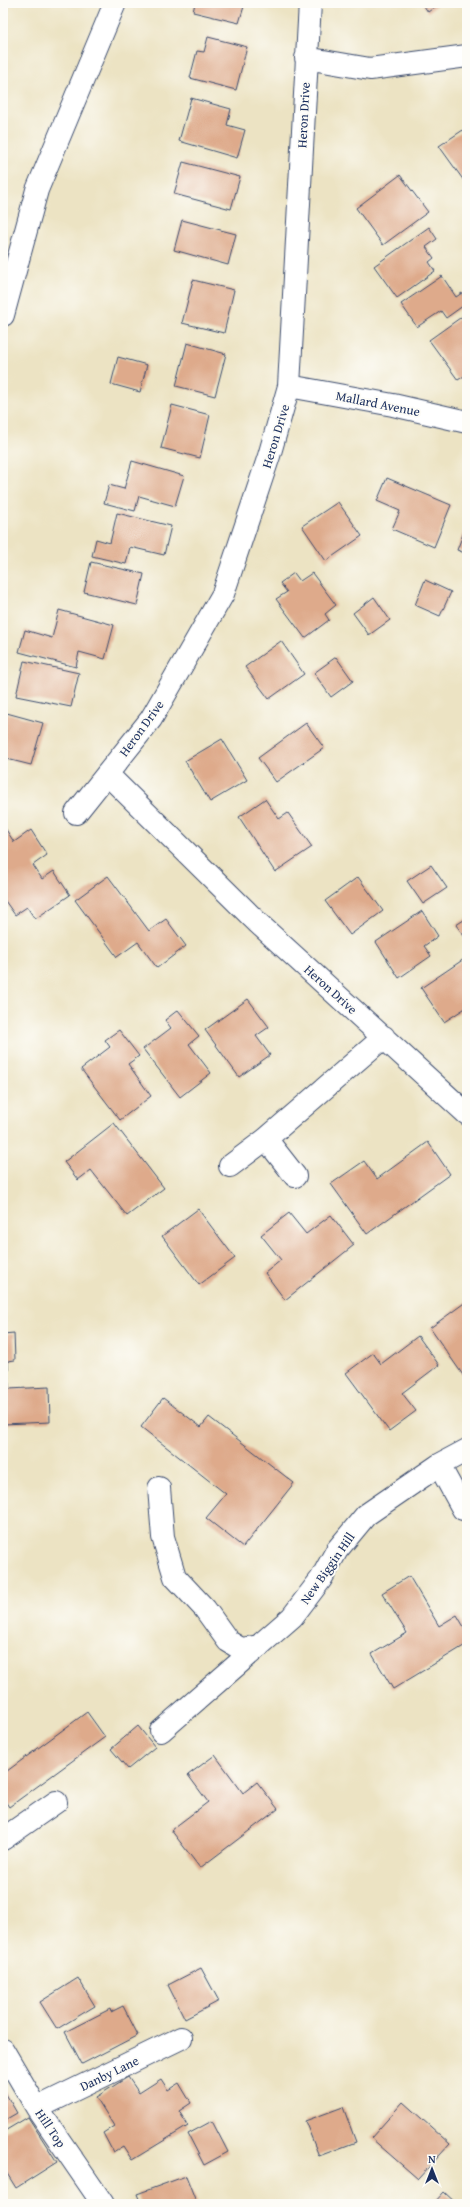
<svg xmlns="http://www.w3.org/2000/svg" width="470" height="2207" viewBox="0 0 470 2207" font-family="'Gentium Book Plus',serif">
	<rect width="100%" height="100%" fill="#fdfcf7"/>
	<filter id="ink" filterUnits="userSpaceOnUse"><feTurbulence type="fractalNoise" baseFrequency=".025" numOctaves="2"/><feDisplacementMap in="SourceGraphic" scale="8" xChannelSelector="R" yChannelSelector="G"/><feConvolveMatrix kernelMatrix="1 2 1 2 8 2 1 2 1" color-interpolation-filters="sRGB"/></filter>
	<filter id="wash" filterUnits="userSpaceOnUse"><feTurbulence type="fractalNoise" baseFrequency=".012" numOctaves="4" result="noise"/><feDisplacementMap in="SourceGraphic" scale="16" xChannelSelector="R" yChannelSelector="G"/><feGaussianBlur stdDeviation="0.9" result="paint"/><feColorMatrix in="noise" values="0 0 0 0 0 0 0 0 0 0 0 0 0 0 0 0 0 1.4 0 .05"/><feComposite in="paint" operator="in"/></filter>
	<g filter="url(#wash)">
		<rect width="100%" height="100%" fill="#ece3c3"/>
		<g id="blocks">
			<path fill="#deaa8b" d="M195,3H245L239,23L193,12Z
				M422,3H440L428,12Z
				M208,37L247,47L236,90L190,78L197,51L204,52Z
				M191,98L231,109L227,125L245,130L237,158L179,141Z
				M463,130L467,135V185L439,146Z
				M183,162L240,177L231,209L174,194Z
				M400,175L428,212L383,245L356,208Z
				M182,220L236,234L228,265L174,250Z
				M429,227L437,239L426,247L434,258L429,262L435,271L397,298L374,266Z
				M442,276L456,297L462,293L467,303L446,318L441,311L417,327L401,304Z
				M193,280L234,290L224,333L182,323Z
				M467,313V374L458,380L429,340Z
				M187,343L226,354L215,396L176,386Z
				M118,357L147,365L140,392L111,384Z
				M172,405L210,415L200,458L161,448Z
				M132,461L184,476L175,506L139,496L135,511L104,503L109,485L124,489Z
				M387,478L451,505L434,547L392,529L400,511L377,501Z
				M338,502L362,536L326,561L302,526Z
				M117,513L171,526L164,555L130,547L126,564L92,556L96,539L110,543Z
				M467,524V554L457,550Z
				M91,562L144,574L137,605L84,592Z
				M294,573L300,581L312,573L336,605L325,614L329,620L305,638L276,599L287,592L280,583Z
				M425,580L451,592L440,616L415,605Z
				M374,597L390,620L369,635L353,613Z
				M59,610L114,625L105,659L79,652L76,667L19,652L25,630L52,638Z
				M281,641L304,674L269,699L245,667Z
				M336,657L353,681L331,697L314,673Z
				M24,661L79,673L71,707L16,696Z
				M3,712L43,723L31,765L3,758Z
				M306,723L324,748L276,782L258,758Z
				M222,739L247,780L210,802L185,761Z
				M265,799L279,819L288,813L312,847L275,872L239,817Z
				M3,825L14,842L31,830L47,855L33,865L42,879L54,871L70,895L35,919L27,907L15,915L3,898Z
				M431,865L447,888L423,904L407,881Z
				M108,876L149,931L166,919L186,946L157,968L138,942L117,957L75,900Z
				M358,877L383,911L350,935L325,901Z
				M422,911L438,936L424,946L431,956L399,978L376,942Z
				M467,918V940L456,925Z
				M467,957V1007L444,1022L421,988Z
				M248,999L269,1027L256,1036L270,1055L239,1077L205,1030Z
				M178,1010L199,1036L189,1044L211,1073L180,1097L143,1049L171,1028L165,1020Z
				M119,1030L139,1056L128,1064L151,1096L120,1120L81,1069L110,1047L105,1040Z
				M114,1123L164,1188L127,1216L91,1170L78,1180L64,1162Z
				M428,1142L450,1174L367,1234L331,1184L364,1161L377,1179Z
				M198,1209L235,1258L199,1285L162,1236Z
				M289,1213L306,1234L331,1215L354,1245L285,1300L265,1273L281,1260L261,1235Z
				M467,1301V1377L465,1378L430,1328Z
				M14,1333L15,1360L8,1361L9,1389L49,1387L50,1422L3,1424V1334Z
				M418,1336L439,1365L402,1393L416,1411L389,1431L346,1373L373,1353L381,1364Z
				M163,1398L201,1427L209,1417L294,1483L243,1547L206,1518L226,1494L141,1427Z
				M409,1576L439,1626L457,1615L467,1632V1644L393,1689L372,1654L407,1633L382,1593Z
				M87,1712L105,1737L9,1807L3,1798V1774Z
				M138,1726L155,1747L128,1769L111,1749Z
				M215,1755L243,1793L257,1782L278,1809L200,1868L171,1830L208,1802L188,1775Z
				M201,1968L219,2001L185,2019L168,1985Z
				M78,1978L95,2006L57,2029L40,2002Z
				M123,2006L138,2035L82,2064L65,2032L110,2009L111,2012Z
				M128,2077L139,2093L161,2079L168,2090L179,2083L191,2103L179,2111L188,2126L132,2160L123,2146L113,2152L103,2133L114,2126L96,2097Z
				M3,2089L17,2113L3,2121Z
				M403,2102L450,2144L418,2179L371,2138Z
				M343,2107L356,2142L319,2156L305,2121Z
				M28,2117L57,2162L16,2188L3,2167V2132Z
				M212,2121L228,2152L204,2165L188,2134Z
				M186,2176L197,2204H141L137,2194Z
				M444,2192L457,2204H433Z"/>
		</g>
	</g>
	<g filter="url(#ink)">
		<use href="#blocks" fill-opacity="0" stroke="#3a4a6d" stroke-width="1"/>
		<g fill="none" stroke-linecap="round" stroke-linejoin="round">
			<defs>
				<path id="minor" d="M306,58L370,69L467,56
					M3,315L37,190L115,3
					M289,386L393,405L467,422
					M107,774L258,923L467,1114
					M76,813L151,719L223,594L269,456L289,386L310,3
					M266,1139L295,1176
					M230,1166L266,1139L384,1037
					M439,1465L463,1509
					M159,1488L163,1537L175,1577L205,1609L228,1641L241,1649L259,1646
					M161,1731L292,1617L321,1579L337,1550L366,1515L439,1465L467,1450
					M3,1839L56,1802
					M3,2050L37,2108L103,2204
					M37,2108L181,2038"/>
			</defs>
			<use href="#minor" stroke="#3a4a6d" stroke-width="24"/>
			<use href="#minor" stroke="#fff" stroke-width="22"/>
		</g>
	</g>
	<g text-anchor="middle" stroke-width="4" stroke-linejoin="round" paint-order="stroke">
		<g font-size="13" fill="#1b2f5e" stroke="#fdfcf7">
			<text transform="translate(303 115) rotate(-87)" y="5">Heron Drive</text>
			<text transform="translate(378 403) rotate(11)" y="5">Mallard Avenue</text>
			<text transform="translate(275 436) rotate(-73)" y="5">Heron Drive</text>
			<text transform="translate(141 728) rotate(-54)" y="5">Heron Drive</text>
			<text transform="translate(331 989) rotate(42)" y="5">Heron Drive</text>
			<text transform="translate(327 1568) rotate(-55)" y="5">New Biggin Hill</text>
			<text transform="translate(109 2073) rotate(-26)" y="5">Danby Lane</text>
			<text transform="translate(51 2128) rotate(56)" y="5">Hill Top</text>
		</g>
	</g>
	<rect width="470" height="2207" fill="none" stroke="#fdfcf7" stroke-width="16"/>
	<g transform="translate(432 2169)" stroke="#fdfcf7" stroke-width="3" paint-order="stroke">
	<path d="M0-3L7 15L0 10L-7 15Z" fill="#1b2f5e"/>
	<text y="-6" font-size="11" font-weight="bold" text-anchor="middle" fill="#1b2f5e">N</text>
	</g>
</svg>
